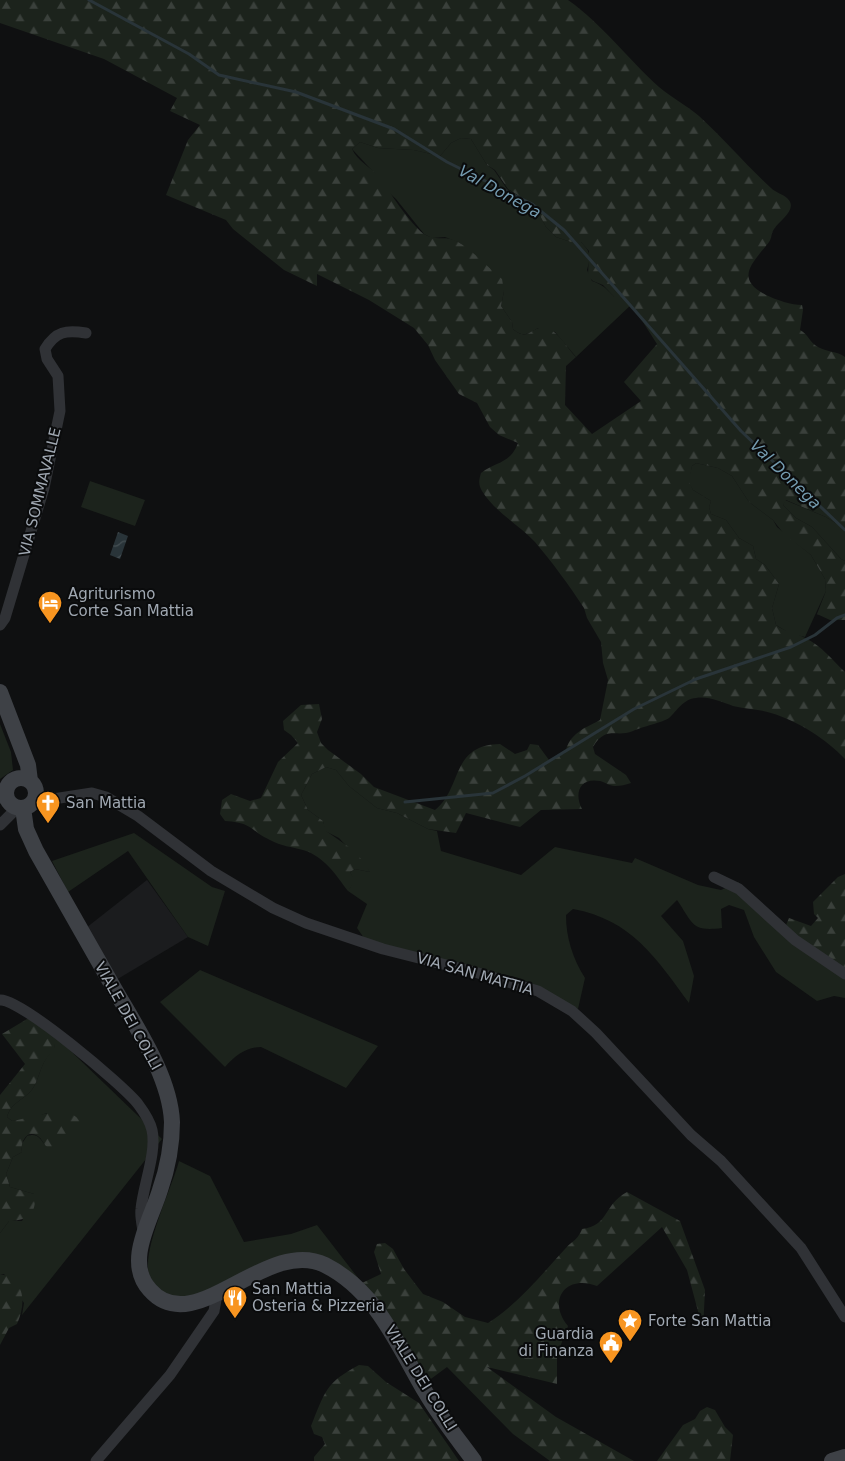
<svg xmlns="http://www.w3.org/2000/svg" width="845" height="1461" viewBox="0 0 845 1461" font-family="'DejaVu Sans',sans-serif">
	<defs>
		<pattern id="forest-firs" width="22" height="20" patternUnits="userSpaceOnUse" patternTransform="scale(1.25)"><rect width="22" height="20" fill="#1c231c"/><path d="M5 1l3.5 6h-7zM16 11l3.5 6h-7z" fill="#3a403b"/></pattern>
		<pattern id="water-waves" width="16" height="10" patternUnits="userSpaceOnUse" patternTransform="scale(1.25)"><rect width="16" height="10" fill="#293439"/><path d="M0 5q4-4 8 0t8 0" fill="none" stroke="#454f53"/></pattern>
	</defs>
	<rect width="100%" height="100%" fill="#0f1011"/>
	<path fill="#1b1c1e" d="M147,880L188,937L116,980L86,928Z"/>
	<path fill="#1c231c" d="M461,138L471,139L487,165L494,170L507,189L535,206L546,227L556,237L571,242H581C591,252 591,256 587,270L592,281C612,287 611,302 632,304L576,357L555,332L538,328C528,334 523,338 513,329L512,322L501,306L504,291L479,260L460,243L445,237L432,238L424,234L396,199L385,189L379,178L352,149L360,142L378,148L414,150L440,156L451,143Z
		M696,463L718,468L732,476L749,502L773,520L777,527L811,555L825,579L826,591L805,637L789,633L776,625L772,608L779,584L765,565L756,559L753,546L739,538L726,520L711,514L709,507L711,501L693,490L688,482L692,466Z
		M90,481L145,500L135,526L81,507Z
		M785,500L826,517L845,529V561L841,559L812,527L796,518L783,505Z
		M0,724L11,752L13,770L0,779Z
		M326,767L336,770L349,786L377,808L397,813L428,829L437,831L441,851L521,875L555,847L632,863L635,858L698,885L721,890L738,882L845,977V998L834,996L817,1001L776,972L754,937L744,910L729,905L721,909L722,928C691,932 693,923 677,900L661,916L683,941L694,976L689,1003C656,958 632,920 573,909L566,915C566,938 573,959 585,978L578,1009L526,981L479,969L371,948L357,928L367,904L348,891L354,881L350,872L355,869L370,872L339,838L325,831L323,821L308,810L301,795L312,774Z
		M134,833L212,887L225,891L208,946L188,937L128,851L68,892L52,861Z
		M200,970L378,1046L346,1088L261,1047C246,1047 235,1056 225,1067L160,1002Z
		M51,1032L162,1139L22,1315L24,1303L4,1274H0V1233L9,1221H22L34,1194L10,1187L6,1174L13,1157L22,1152L21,1145L27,1136C37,1133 39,1137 45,1145L47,1113L30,1119L12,1121L7,1117C11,1103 21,1101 30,1092C41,1080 38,1063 55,1048Z
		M179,1161L210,1176L244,1242L291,1234L317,1225L362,1283L323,1257L199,1296H164C160,1290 151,1281 149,1274C142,1250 172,1187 179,1161Z"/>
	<path fill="url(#forest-firs)" fill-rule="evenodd" d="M0,0H568C602,24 628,59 659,87C671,97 686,105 699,116C724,139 746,165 771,188C776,193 783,194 787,198C799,209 780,220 774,229C771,233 772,238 769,242C754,262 733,278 766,295C776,300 792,305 802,305L803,310L800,330C808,334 810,343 818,347C826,352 837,351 845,357V529L826,517L786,500L783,505L796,518L812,527L841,559L845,561V620H830L817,614L826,591L825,579L811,555L784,534L773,520L749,502L732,476L718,468L696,463L692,466L689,482L693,490L711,501L709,507L711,514L726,520L739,538L753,546L756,559L765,565L779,584L772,608L776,625C786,633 795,632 805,638C822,646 832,660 845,672V759C826,739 798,721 771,713C759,709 745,709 733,706C722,702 708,696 696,698C683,699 677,711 669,718C664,722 641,727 633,731C616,738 606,725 593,747L595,754L626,775L631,783C625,785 621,786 615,786C609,786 605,782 600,781C579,777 574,794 582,809L541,810L520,827L466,813L456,833L428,829L397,813L377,808L349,786L336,770L326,767L312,774L301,795L308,810L323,821L326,831L356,852L370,872L355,869L350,872L355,881L348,891C336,875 324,856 303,850C292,847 281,846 270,840C249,830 254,823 225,821L220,814L222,800L231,794L250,801L261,798L278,762L298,743L291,735L284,730L283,721L301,705L319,704L322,719L317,732L321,743L328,750L361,774L374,787L435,810C463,788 450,745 500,744L515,754L527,750L530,744L538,745L549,760L565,753C570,733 583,729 600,720L608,680L603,663L601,642L587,618L584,608C569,585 552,562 535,542C518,524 495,512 482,491C478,484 479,480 481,473C497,461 510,464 518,443L499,435L490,427L477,403L459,394L435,360L428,345L414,328L369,300L317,274V286L284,270L233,229L226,220L166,195L188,140L200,125L170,111L177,98L104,59L0,23ZM461,138L471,139L487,165L495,170L508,189L535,206L546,227L556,237L571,242H581L589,251L588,276L593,281L603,285L620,303L632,305L657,344L624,382L641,401L592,434L565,405L566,366L576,357C567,348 558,330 545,328C531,325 529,343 513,329L512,322L501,306L504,291L502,279C489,269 469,246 454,240C444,236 434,241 424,234C410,224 390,192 379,177C371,167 357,161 352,149L360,142L378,148L414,150L440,156L451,143Z
		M845,874V977L784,930L789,918L811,926L818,918L814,914L813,902L838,877Z
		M32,1016L54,1036L55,1049C38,1063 41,1080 30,1092C21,1101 11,1103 7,1117L12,1121C29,1119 70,1102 80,1122C74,1135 64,1162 46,1146C43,1143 41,1137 36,1135C26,1130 20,1143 22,1152L13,1157L6,1174L10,1187L34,1194C38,1213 27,1221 9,1221L0,1233V1095L25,1064L2,1034Z
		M627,1192L680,1221L705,1290L703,1330L687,1270L662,1227L597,1286C565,1274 547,1301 568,1326L557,1355V1384L487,1367L556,1417L634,1461H550L513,1434L447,1367L428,1381L379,1300L362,1283L381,1274L374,1252L377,1244L385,1243L393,1249L404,1269L423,1294L443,1302L465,1317L488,1323C518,1304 542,1274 565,1249C573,1240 577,1241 582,1229C609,1226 603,1205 627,1192Z
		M0,1274C26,1279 26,1304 17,1324L9,1328L0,1345Z
		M359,1365L368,1366L386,1382L419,1403L459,1461H314V1457L325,1444L322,1437L314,1434L311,1426C325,1392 325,1383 359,1365Z
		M707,1407L715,1410L725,1427L733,1435L730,1461H657L683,1425L695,1419L700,1411Z"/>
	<path fill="url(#water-waves)" d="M118,532L128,536L120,559L110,555Z"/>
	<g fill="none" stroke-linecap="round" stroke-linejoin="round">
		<path stroke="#293439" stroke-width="3" d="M89,0L189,54L219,75L296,92L394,129L447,162L532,204L564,230L741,431L845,530
			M405,802L493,793L525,776L634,709L696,679L791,647L815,635L837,618L845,615"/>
		<path stroke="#303236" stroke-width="11" d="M0,625L5,618L44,488L60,411L58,376L47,359L45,349C56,331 66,330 86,333
			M0,798L7,797
			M35,798L53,799L92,793L106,797L138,816L211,871L273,908L306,923L383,949L478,973L538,991L572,1011L596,1033L691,1135L721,1161L801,1248L845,1317
			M0,825L17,808
			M714,877L739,889L795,940L845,974
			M0,1000C20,998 123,1085 138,1104C144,1112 150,1121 152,1130C157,1152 143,1186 141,1209C140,1216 142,1224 143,1231
			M96,1461L170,1375L214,1311L217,1294"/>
		<path stroke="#3e4146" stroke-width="16" d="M0,692L28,765L30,781
			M6 793a15 15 0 1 1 30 0a15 15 0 1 1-30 0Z
			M23,808L26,829L36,851C61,895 86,939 111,983C134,1024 170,1075 172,1122C172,1146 168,1167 160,1190C151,1220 124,1262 150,1290C195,1341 266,1236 325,1265C377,1291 398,1346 426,1393C440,1417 458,1439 474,1461
			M832,1461L845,1457"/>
	</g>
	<defs>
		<symbol id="hotel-pin" viewBox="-11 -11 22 30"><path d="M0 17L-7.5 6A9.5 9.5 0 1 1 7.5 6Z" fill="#f89520" stroke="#0a0b0c"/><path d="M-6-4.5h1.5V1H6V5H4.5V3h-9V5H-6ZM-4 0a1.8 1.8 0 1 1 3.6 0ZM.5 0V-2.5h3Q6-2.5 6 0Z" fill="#fff"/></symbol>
		<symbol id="church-pin" viewBox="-11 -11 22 30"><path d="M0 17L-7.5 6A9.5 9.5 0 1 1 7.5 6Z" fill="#f89520" stroke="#0a0b0c"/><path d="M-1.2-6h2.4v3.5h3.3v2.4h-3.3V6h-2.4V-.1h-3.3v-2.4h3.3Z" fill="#fff"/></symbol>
		<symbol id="restaurant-pin" viewBox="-11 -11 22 30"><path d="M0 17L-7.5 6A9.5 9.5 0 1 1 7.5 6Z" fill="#f89520" stroke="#0a0b0c"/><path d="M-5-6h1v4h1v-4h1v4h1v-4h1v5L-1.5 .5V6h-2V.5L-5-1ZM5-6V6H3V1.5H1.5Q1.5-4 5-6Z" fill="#fff"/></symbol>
		<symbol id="sight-pin" viewBox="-11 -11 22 30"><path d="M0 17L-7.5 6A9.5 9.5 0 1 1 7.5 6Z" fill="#f89520" stroke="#0a0b0c"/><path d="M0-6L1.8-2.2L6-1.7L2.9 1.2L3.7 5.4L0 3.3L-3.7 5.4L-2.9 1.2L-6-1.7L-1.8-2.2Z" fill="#fff"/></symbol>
		<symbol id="civic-pin" viewBox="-11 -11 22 30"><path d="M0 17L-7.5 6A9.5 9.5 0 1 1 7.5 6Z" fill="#f89520" stroke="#0a0b0c"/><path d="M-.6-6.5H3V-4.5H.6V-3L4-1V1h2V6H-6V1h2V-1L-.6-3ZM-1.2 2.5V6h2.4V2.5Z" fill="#fff"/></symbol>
	</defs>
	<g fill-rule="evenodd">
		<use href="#hotel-pin" x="36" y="589" width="28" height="38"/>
		<use href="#church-pin" x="34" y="789" width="28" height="38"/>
		<use href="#restaurant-pin" x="221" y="1284" width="28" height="38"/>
		<use href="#sight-pin" x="616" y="1307" width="28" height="38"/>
		<use href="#civic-pin" x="597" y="1329" width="28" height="38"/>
	</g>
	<g text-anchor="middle" stroke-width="4" stroke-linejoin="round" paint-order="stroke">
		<g font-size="15" fill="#a0a8b2" stroke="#0a0b0c">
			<text transform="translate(40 492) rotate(-76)" y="5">VIA SOMMAVALLE</text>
			<text transform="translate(475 974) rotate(16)" y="5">VIA SAN MATTIA</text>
			<text transform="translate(128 1016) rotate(61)" y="5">VIALE DEI COLLI</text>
			<text transform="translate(421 1378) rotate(58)" y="5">VIALE DEI COLLI</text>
		</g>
		<g font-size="15" fill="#a0a8b2" stroke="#0a0b0c" text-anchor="start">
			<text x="68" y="599">Agriturismo<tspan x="68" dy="17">Corte San Mattia</tspan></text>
			<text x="66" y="808">San Mattia</text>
			<text x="252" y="1294">San Mattia<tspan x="252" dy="17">Osteria &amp; Pizzeria</tspan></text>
			<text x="648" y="1326">Forte San Mattia</text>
			<text x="594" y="1339" text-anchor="end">Guardia<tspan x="594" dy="17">di Finanza</tspan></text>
		</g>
		<g font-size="16" font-style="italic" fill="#749bb0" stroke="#0a0b0c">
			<text transform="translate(500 191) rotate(29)" y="6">Val Donega</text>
			<text transform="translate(786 474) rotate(44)" y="6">Val Donega</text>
		</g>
	</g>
</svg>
